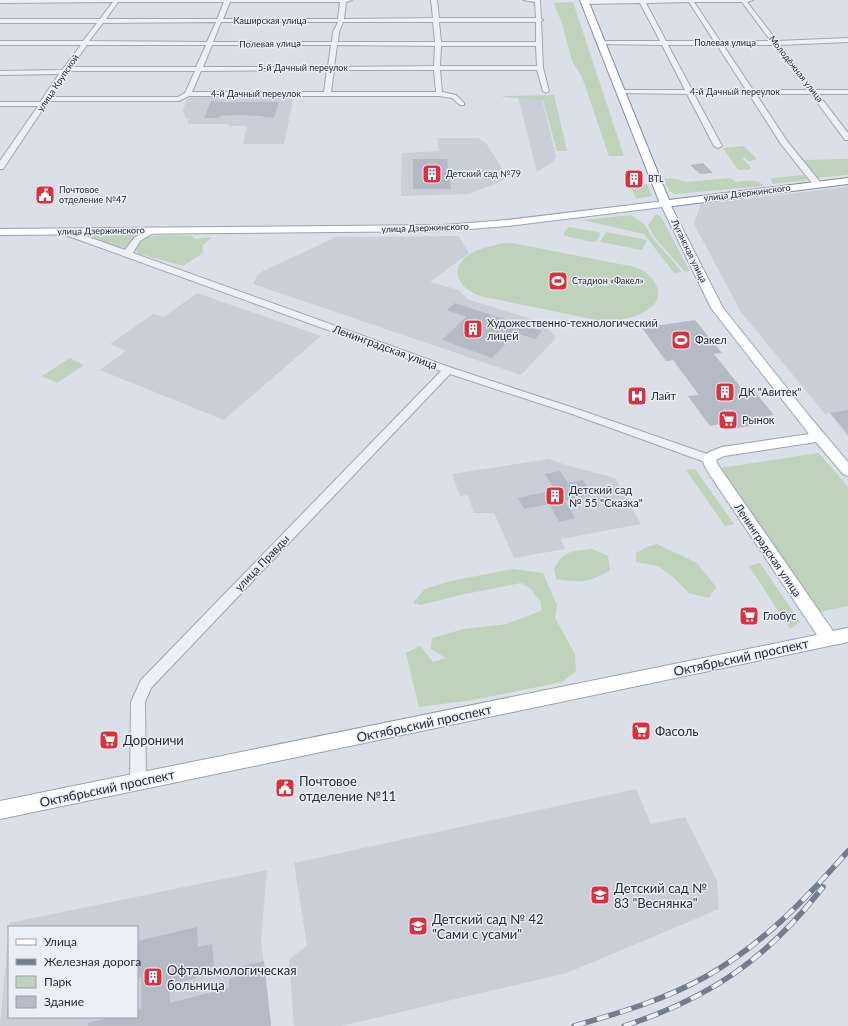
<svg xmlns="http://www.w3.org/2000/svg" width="848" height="1026" viewBox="0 0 848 1026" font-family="Lato,sans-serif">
	<rect width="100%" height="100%" fill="#dbdfe7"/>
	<path fill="#c9ced9" d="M294,96L284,144H243L247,126H229V124H187L189,119H186L183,110L187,99L195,97Z
		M541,96L556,156L554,161L537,172L518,97Z
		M437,138H478L486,143L507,176L502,181L469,194L401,196L402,153L439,151Z
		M848,187V437L830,413L825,414L741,312L694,224L701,204Z
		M459,236L469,253L430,282L459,290L467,299L544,323L556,338L521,375L253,284L258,275L263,271L336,237Z
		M197,293L321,336L224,420L100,370L126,351L110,344L153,314L164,317Z
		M549,459L566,465L615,478L641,524L561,539L565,549L514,558L494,513H474L468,495L460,496L452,474Z
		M636,789L651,824L685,817L717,881L719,909L567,973L341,1026H294L289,959L307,946L294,863Z
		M267,870L261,941L271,1026H0L9,927V1017H137V927H9V923Z"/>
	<path fill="#bfd2bb" d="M573,2L624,156H609L582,77L572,61L563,26L554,3Z
		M554,95L567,151H557L543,100L502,97L504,96Z
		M744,146L756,158L755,160L748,161L745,158H742L751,168L750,170H738L723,148Z
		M848,159V175L816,178L804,160Z
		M804,175L807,180L772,184L771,178Z
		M671,178L686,182L730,178L736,182C746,181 756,178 764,186L675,194L669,191L664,179Z
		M647,184L652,196L636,199L631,187Z
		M656,214L661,217L690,271L685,272L655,238L648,225Z
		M631,215L645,225L652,237L682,272L674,273L644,234L583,220Z
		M568,227L598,232L600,234L597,241L592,242L565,236L563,234Z
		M606,232L647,240L642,250L600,242Z
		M90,235H137L126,249L89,237Z
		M161,235L192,236L195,239L212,237L202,246L203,253L183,266L137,253L136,246L138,243L147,237Z
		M504,243H512L635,267C645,271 653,276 657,287C666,312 623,321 606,322L480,296C471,292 463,288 459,279C450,255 487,246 504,243Z
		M70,358L84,365L57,383L42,376Z
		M819,453L848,487V606L820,612L720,468Z
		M695,469L734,524L725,526L686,470Z
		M657,544L697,563L716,587L709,598L689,593L673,577L658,566L636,562V553L647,547Z
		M592,549L608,556L610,570C590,583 579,583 556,579L554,569C564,550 572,551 592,549Z
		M760,563L800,622L790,629L749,566Z
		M513,569L543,573L557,605L555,618L575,654L576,671L562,682L473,700L419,707L406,653L420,646L433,662L446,658L431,649L432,638L464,629L507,624L541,611V602L530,588L521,583L460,595L421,605L413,603L425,589L451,581Z"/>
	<path fill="#b5bac7" d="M211,101L221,102H279L274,118L263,117V116L234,115L220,116L219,118H204Z
		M413,159H447L448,170H450L451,189H413Z
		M703,163L713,173L700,174L690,165Z
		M455,303L504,319L542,331L535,339L516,333L492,358L442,340L466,317L447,310Z
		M695,320L722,353L714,354L742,389L751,387L774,415L762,417L767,423L726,430L721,424L710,426L688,396L699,395L673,360L666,361L642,328Z
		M848,410V434L830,413Z
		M560,471L568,483L583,480L592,495L565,501L575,518L559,522L549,504L524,509L518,498L555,490L545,474Z
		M115,733V745L103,747V735Z
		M197,927L198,947L212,944L214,966L203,969V976L169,985L170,1003L229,988V979L240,976L239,967L264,961L271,1026H88V1023L110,1017H137V1010L141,1009V977L137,978V941Z"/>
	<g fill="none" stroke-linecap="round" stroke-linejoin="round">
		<defs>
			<path id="minor" d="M0,0H352L346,2L344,19L433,18L431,0H437L439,18H536L535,2L523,0H540L541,19L543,20L541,21L543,68L549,91L546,93L543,91L537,70H440L442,92L456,95L464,103V105H460L452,98L439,96H189L179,101H48L47,104L45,106L3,169H0V161L38,106H0V102H40L59,74L0,75V71L62,70L81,45H0V41H83L97,23H0V19H100L113,2L0,3ZM118,2H224L217,19H106ZM230,2H340L338,19H223ZM216,22L207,42L89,41L103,23ZM221,22H338L333,32L332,42H213ZM343,22H433L435,42H338L339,32ZM439,22H536V42H441ZM87,45H206L196,67H71ZM212,45H331L328,67H203ZM337,45L435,46L434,66L334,67ZM441,46H536L537,66H440ZM327,70L324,92H192L201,71ZM334,70H434L436,92H331ZM68,71H195L185,93L178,97H50Z
				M615,0H753L747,2L777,41L848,38V42L780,45L815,90H848V94H818L848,133V140H845L811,94H756L787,141L821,183V187H815L781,144L749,94H694L722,146L718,148L714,146L687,94L619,93V91L621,90H685L662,45L599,44V42L601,41H660L640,3L585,4L582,2L585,0ZM689,2L714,41H666L646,3ZM694,2H742L771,41H720ZM668,45H717L746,90H692ZM723,45H774L808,90H753Z
				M152,227L155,228L156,230L155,232L140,241L133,253L452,368L580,410L713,456L715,459L713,462H705L572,414L450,374L151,688L145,702L146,782L143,787L138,789L133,787L130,782L131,702L141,680L441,371L60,233L59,231L60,229H66L125,250L134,238Z"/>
			<path id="major" d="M665,201L670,204L723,308L810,417L848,462V476L843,474L816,442L724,456L716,460L718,465L833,631L848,628V642L0,819V801L817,635L706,469L702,459L709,452L722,447L809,434L711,308L662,207L507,226L444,231L0,235V229L444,225L507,220Z"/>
			<path id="highway" d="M580,0H588L669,200L848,178V184L665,207L661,206Z"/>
		</defs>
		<use href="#minor" stroke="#a0a6b1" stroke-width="2"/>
		<use href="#major" stroke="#99a2b4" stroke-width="2"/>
		<use href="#highway" stroke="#818b9f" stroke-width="2"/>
		<use href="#minor" fill="#eef0f5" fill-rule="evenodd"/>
		<use href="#major" fill="#fff" fill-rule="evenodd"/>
		<use href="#highway" fill="#fff" fill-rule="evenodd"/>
		<defs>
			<path id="rail" d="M574,1026C619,1013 664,1000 705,977C761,946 806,899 848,851
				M624,1026C710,998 767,959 823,887"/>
		</defs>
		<use href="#rail" stroke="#737d92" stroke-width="5.5"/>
		<use href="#rail" stroke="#eaeef5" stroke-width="4" stroke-dasharray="12" stroke-linecap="butt"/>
	</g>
	<defs>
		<symbol id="building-square" viewBox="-11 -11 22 22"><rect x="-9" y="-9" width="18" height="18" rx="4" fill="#dc303e" stroke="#eaeef5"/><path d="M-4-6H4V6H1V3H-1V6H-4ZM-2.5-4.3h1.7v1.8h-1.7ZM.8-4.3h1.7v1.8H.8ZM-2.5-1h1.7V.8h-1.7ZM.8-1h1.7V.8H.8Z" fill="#fff"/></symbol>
		<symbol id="civic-square" viewBox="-11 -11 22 22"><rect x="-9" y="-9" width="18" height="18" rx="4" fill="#dc303e" stroke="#eaeef5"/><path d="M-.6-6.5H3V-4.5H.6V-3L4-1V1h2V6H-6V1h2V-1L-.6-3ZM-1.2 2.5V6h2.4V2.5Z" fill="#fff"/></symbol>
		<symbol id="stadium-square" viewBox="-11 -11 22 22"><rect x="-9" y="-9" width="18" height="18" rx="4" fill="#dc303e" stroke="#eaeef5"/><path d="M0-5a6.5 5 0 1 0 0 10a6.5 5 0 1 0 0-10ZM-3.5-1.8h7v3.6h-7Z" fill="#fff"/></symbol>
		<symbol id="hospital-square" viewBox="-11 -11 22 22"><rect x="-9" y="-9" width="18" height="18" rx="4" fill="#dc303e" stroke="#eaeef5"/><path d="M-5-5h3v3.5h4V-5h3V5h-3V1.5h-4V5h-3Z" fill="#fff"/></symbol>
		<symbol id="supermarket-square" viewBox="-11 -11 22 22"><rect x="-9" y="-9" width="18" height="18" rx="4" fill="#dc303e" stroke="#eaeef5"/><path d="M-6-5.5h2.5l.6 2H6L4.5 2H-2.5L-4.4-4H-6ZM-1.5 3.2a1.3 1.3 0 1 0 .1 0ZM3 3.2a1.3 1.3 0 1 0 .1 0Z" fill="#fff"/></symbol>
		<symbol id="school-square" viewBox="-11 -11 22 22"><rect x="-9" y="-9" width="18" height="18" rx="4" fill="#dc303e" stroke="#eaeef5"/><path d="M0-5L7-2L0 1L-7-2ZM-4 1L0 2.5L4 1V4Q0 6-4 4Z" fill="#fff"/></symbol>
	</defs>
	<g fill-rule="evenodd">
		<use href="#building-square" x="421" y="163" width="22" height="22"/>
		<use href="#building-square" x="623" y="168" width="22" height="22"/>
		<use href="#civic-square" x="34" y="184" width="22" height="22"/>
		<use href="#stadium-square" x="547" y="270" width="22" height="22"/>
		<use href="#building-square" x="462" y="318" width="22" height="22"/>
		<use href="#stadium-square" x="670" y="329" width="22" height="22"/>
		<use href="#building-square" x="714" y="381" width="22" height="22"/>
		<use href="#hospital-square" x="626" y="385" width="22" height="22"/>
		<use href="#supermarket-square" x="717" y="409" width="22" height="22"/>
		<use href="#building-square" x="544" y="485" width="22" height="22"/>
		<use href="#supermarket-square" x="738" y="605" width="22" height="22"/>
		<use href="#supermarket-square" x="630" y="720" width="22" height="22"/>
		<use href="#supermarket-square" x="98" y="729" width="22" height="22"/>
		<use href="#civic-square" x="274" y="777" width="22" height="22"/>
		<use href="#school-square" x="589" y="884" width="22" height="22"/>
		<use href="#school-square" x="407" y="915" width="22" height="22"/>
		<use href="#building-square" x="142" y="966" width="22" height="22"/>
	</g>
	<g text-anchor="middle" stroke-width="3" stroke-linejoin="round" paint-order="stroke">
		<g font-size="9" fill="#242c3f" stroke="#eaeef5">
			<text x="270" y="24">Каширская улица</text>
			<text x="725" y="46">Полевая улица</text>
			<text transform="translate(270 44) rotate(-1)" y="3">Полевая улица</text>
			<text x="303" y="71">5-й Дачный переулок</text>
			<text transform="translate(796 69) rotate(52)" y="3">Молодёжная улица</text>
			<text transform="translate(58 83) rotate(-56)" y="3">улица Крупской</text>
			<text x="735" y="95">4-й Дачный переулок</text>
			<text x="256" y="97">4-й Дачный переулок</text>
			<text transform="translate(747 193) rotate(-7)" y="3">улица Дзержинского</text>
			<text transform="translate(425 228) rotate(-2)" y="3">улица Дзержинского</text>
			<text transform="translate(101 231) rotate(-1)" y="3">улица Дзержинского</text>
			<text transform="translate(689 251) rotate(64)" y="3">Луганская улица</text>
		</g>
		<g font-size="9" fill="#242c3f" stroke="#eaeef5" text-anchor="start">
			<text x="446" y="177">Детский сад №79</text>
			<text x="648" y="182">BTL</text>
			<text x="59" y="193">Почтовое<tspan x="59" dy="10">отделение №47</tspan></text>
			<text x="572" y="284">Стадион «Факел»</text>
		</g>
		<g font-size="11" fill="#242c3f" stroke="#eaeef5" text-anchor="start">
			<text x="487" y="327">Художественно-технологический<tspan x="487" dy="13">лицей</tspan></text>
			<text x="695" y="344">Факел</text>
			<text x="739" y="396">ДК "Авитек"</text>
			<text x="651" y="400">Лайт</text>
			<text x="742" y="424">Рынок</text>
			<text x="569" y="494">Детский сад<tspan x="569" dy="13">№ 55 "Сказка"</tspan></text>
			<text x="763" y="620">Глобус</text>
		</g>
		<g font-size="11" fill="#242c3f" stroke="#eaeef5">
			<text transform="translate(385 347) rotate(20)" y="4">Ленинградская улица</text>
			<text transform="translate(768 550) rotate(56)" y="4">Ленинградская улица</text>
			<text transform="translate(262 563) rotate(-46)" y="4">улица Правды</text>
		</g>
		<g font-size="13" fill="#242c3f" stroke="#eaeef5">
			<text transform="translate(741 657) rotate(-12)" y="5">Октябрьский проспект</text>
			<text transform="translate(424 723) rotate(-12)" y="5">Октябрьский проспект</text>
			<text transform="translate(107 788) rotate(-12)" y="5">Октябрьский проспект</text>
		</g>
		<g font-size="13" fill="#242c3f" stroke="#eaeef5" text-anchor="start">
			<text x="655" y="736">Фасоль</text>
			<text x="123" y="745">Дороничи</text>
			<text x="299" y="786">Почтовое<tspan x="299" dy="15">отделение №11</tspan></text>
			<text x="614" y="893">Детский сад №<tspan x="614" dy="15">83 "Веснянка"</tspan></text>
			<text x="432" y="924">Детский сад № 42<tspan x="432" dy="15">"Сами с усами"</tspan></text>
			<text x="167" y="975">Офтальмологическая<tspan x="167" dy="15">больница</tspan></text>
		</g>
	</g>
	<rect x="8" y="926" width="130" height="92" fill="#eaeef5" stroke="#9ba0ac"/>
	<rect x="16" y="939" width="20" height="6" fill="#ffffff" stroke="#9ba0ac"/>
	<text x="44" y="946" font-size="12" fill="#242c3f">Улица</text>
	<rect x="16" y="959" width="20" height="6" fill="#737d92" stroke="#9ba0ac"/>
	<text x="44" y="966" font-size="12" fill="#242c3f">Железная дорога</text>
	<rect x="16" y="976" width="20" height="12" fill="#bfd2bb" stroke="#9ba0ac"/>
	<text x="44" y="986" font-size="12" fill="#242c3f">Парк</text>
	<rect x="16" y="996" width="20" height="12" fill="#b5bac7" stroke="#9ba0ac"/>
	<text x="44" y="1006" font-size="12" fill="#242c3f">Здание</text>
</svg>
